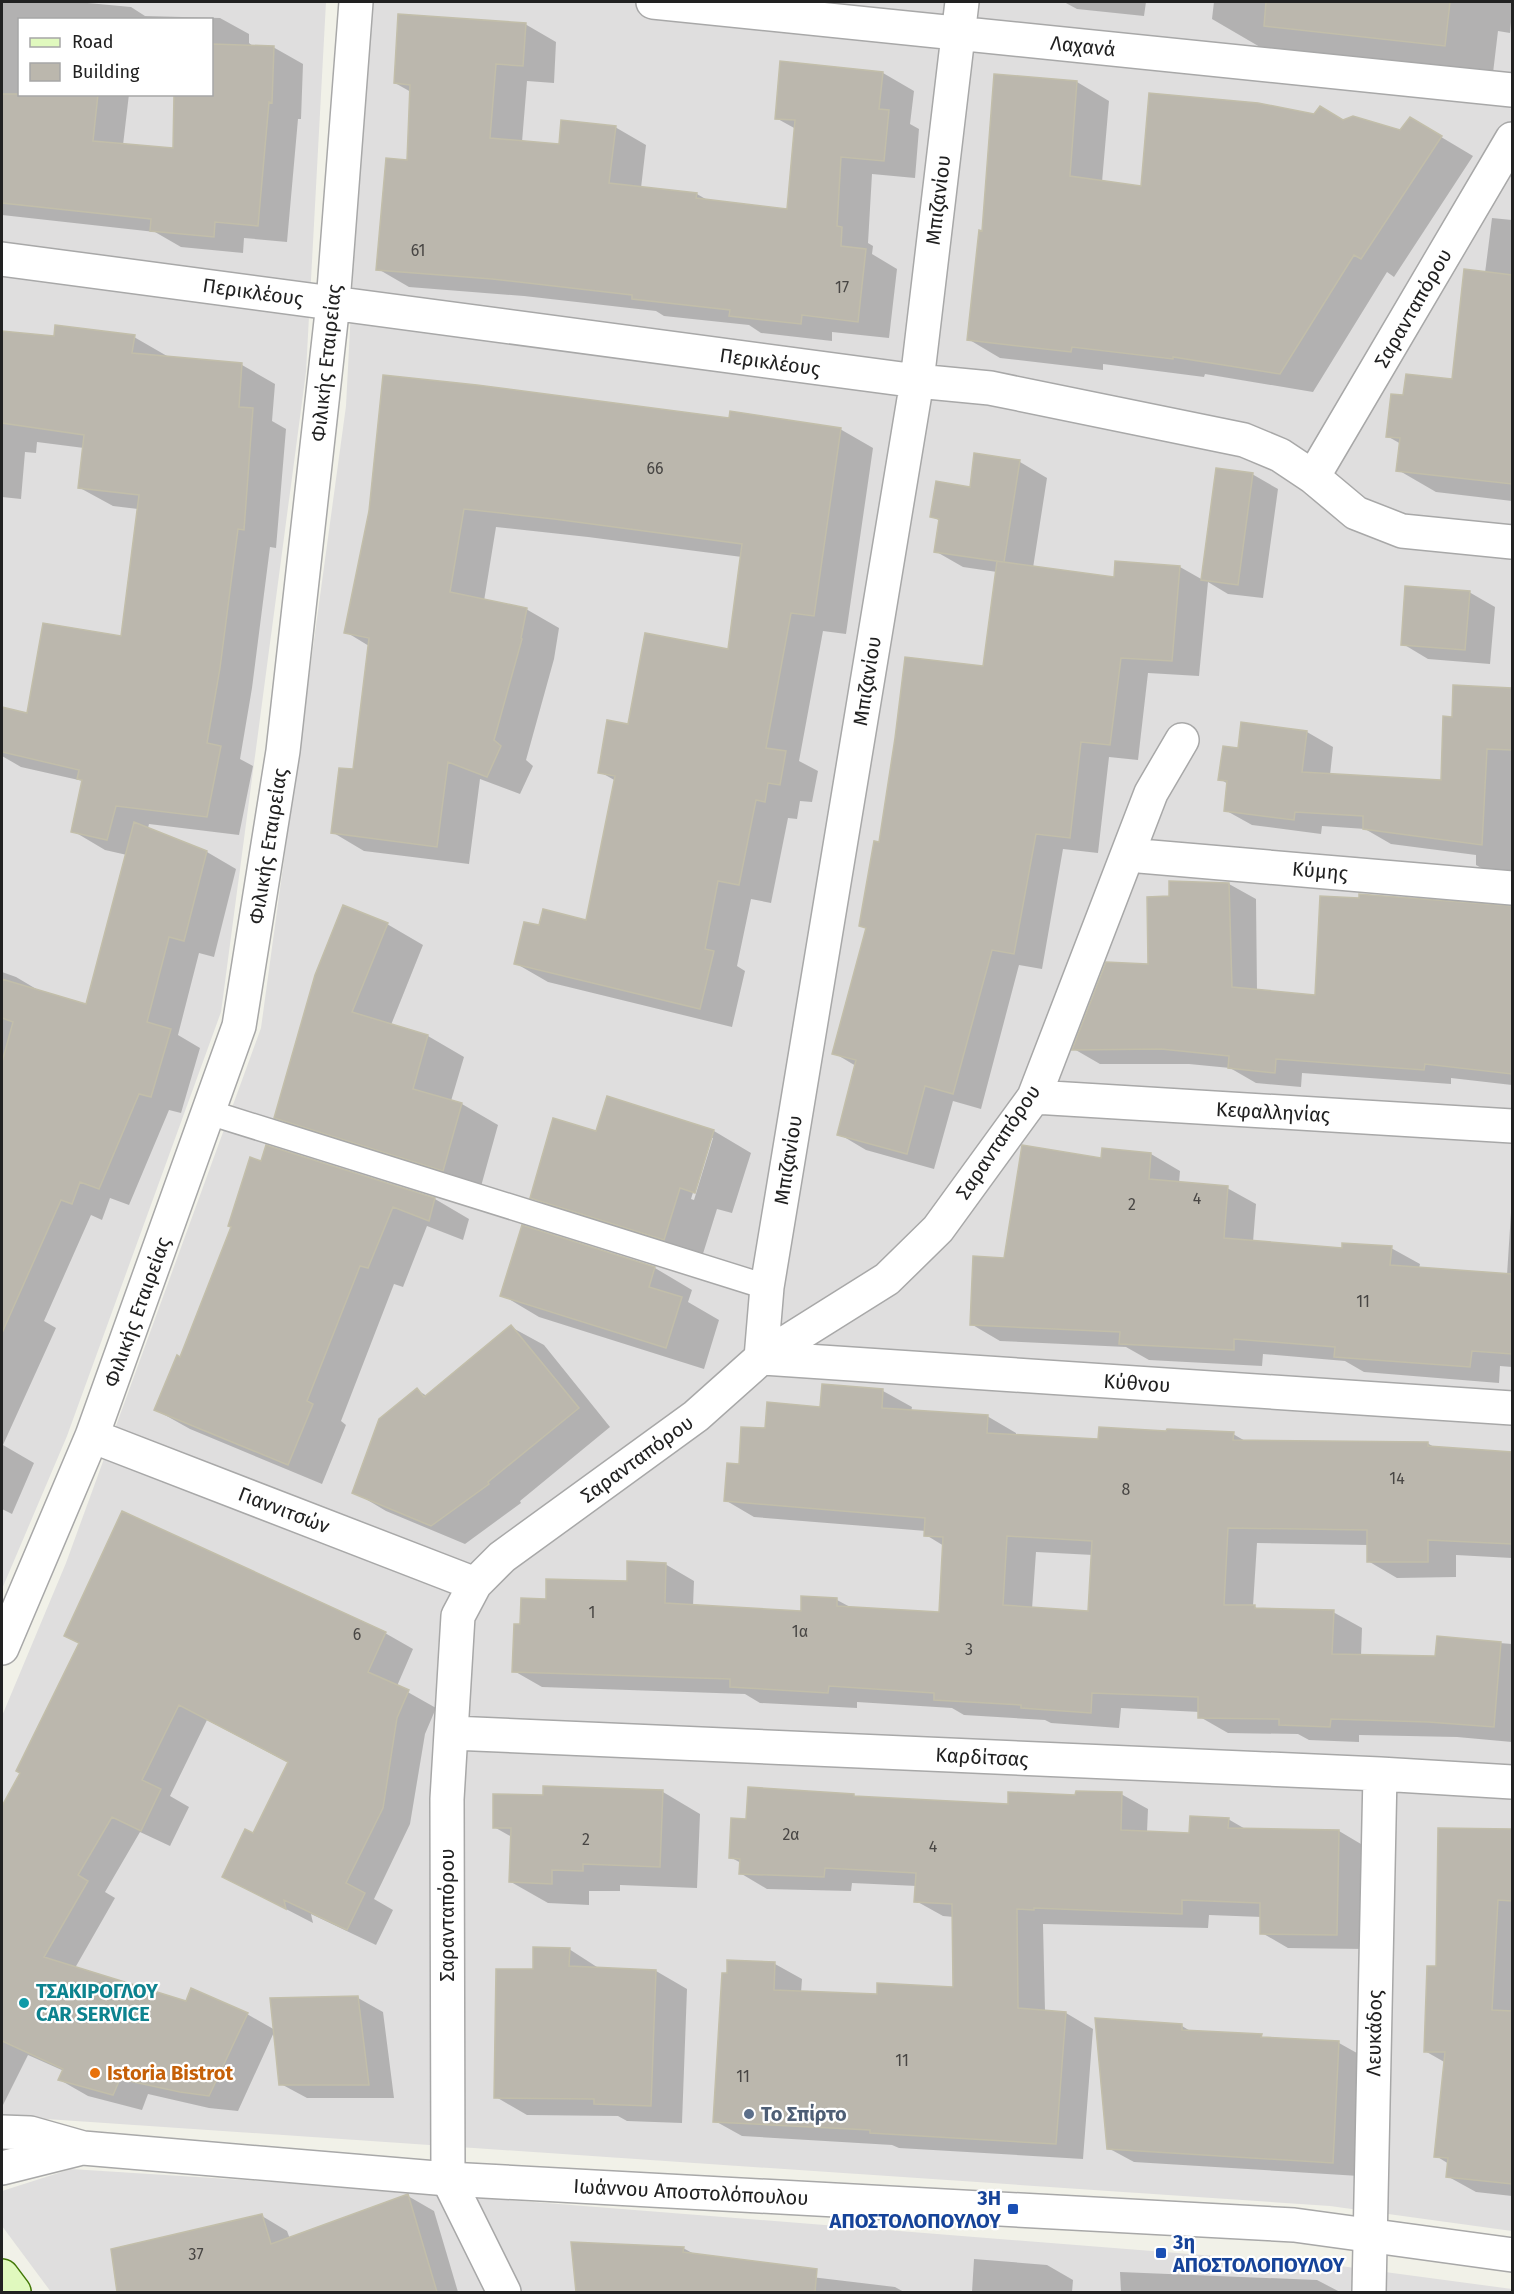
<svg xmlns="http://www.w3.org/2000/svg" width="1514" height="2294" viewBox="0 0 1514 2294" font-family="'Fira Sans',sans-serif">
	<rect width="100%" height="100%" fill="#f1f1e8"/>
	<path fill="#dfdede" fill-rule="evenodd" d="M2,2H326L306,372L221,1012L67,1436L2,1589ZM20,20H212V94H20Z
		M367,2H1512V2231L1330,2206L2,2116V1716L66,1563L261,1028L346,406Z
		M71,2169L307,2184L1340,2266L1512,2289V2292H51L2,2226V2191Z"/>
	<path fill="#0003" fill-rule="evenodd" d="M2,2H77L131,7L145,16L220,18L249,34V43L254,47H273L303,64L301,119H298L287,242L244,238L243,253L181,247L155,232L2,215ZM20,20H212V94L174,149L123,145L129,94H20Z
		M1064,2H1146L1144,16L1077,9Z
		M1214,2H1512V12L1510,33L1498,31L1493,73L1260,47L1212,19Z
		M525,24L556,42L554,83L527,81L522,142L560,145L615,127L646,145L641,188L697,194L709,201L788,211L796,129L776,118L883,73L914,91L910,124L919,129L915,178L872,174L868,243L873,246L872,254L897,269L889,338L832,332V341L761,333L749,325L664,316L656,311L524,296L409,287L378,269L408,162L411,92L395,83Z
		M1077,82L1109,101L1102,182L1143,188L1344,122L1400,132L1411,119L1473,156L1394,277L1387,272L1313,392L1205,374L1204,377L1103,364V370L1000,358L968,339L983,232Z
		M1492,218L1512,220V501L1436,492L1398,470L1401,444L1387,436L1405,397L1453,380L1485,273Z
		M2,332L55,338L134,337L167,356L166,358L242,365L275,384L272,421L286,429L276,548L270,547L252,688L240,759L253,766L239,835L149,824L148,828L207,852L236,869L214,957L199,953L178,1035L200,1048L181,1113L169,1110L129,1205L110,1198L102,1220L91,1215L44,1321L56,1328L3,1445L34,1463L12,1514L2,1509V972L16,977L43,993L87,1006L127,855L105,850L73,831L83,781L21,767L2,756V709L29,715L123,638L138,509L113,506L80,488L84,448L37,442L36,453L25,452L21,499L2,497Z
		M730,420L840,429L873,448L846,634L823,631L799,761L818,771L812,802L800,801L797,819L788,818L771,903L751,899L737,966L745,971L732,1027L548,982L515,963L540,927L587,922L616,781L600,772L630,725L729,651L742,557L588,537L496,527L484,601L526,609L559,628L554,659L526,760L533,766L520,794L480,779L469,864L364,851L332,832L354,771L369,646L346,632L371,511Z
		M1020,462L1047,478L1033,568L1116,578L1180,567L1203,580L1217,470L1252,474L1278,489L1263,598L1228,594L1208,582L1199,676L1148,673L1138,760L1109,757L1098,853L1063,849L1042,969L1019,965L981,1109L953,1101L934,1169L866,1150L839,1134L856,1066L834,1053L867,929L861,926L880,843L984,668L997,572L963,567L935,551L940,521L932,516L971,488Z
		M1469,592L1495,607L1490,664L1428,659L1403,644Z
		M1455,686L1512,689V881L1502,880L1476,865V855L1391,844L1365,829L1322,826L1321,834L1252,825L1225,810L1228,784L1220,779L1239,749L1307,732L1333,747L1330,775L1442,782L1454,718Z
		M1170,883L1229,884L1256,899L1257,991L1316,997L1512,908V1085L1451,1078V1084L1302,1073L1301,1087L1256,1083L1230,1068L1189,1064H1100L1074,1049L1149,965L1170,898Z
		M387,924L423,945L391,1025L428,1036L464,1057L451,1101L462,1104L498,1125L480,1190L312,1138L276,1117Z
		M608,1098L714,1131L751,1153L732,1213L717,1209L701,1260L570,1219L532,1197L597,1133ZM710,1138H713L694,1200L691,1199Z
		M267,1147L435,1199L469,1219L463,1240L427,1226L403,1287L394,1284L341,1421L346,1425L322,1484L190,1429L156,1410L181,1359L262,1163Z
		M1103,1150L1151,1154L1180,1171L1179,1183L1227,1188L1256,1204L1253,1242L1343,1250L1391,1248L1420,1264L1419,1268L1507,1275L1512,1197V1367L1500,1366L1499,1383L1364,1372L1345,1361L1263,1354L1262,1366L1149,1360L1126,1347L1000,1341L971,1324L1006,1260L1103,1160Z
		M523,1227L655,1268L692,1290L688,1302L719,1320L704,1369L539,1317L502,1295Z
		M511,1327L544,1345L610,1427L520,1501L521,1503L465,1544L386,1511L354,1492L417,1390L427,1396Z
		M823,1386L883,1391L912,1407L911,1412L987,1416L1016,1433V1436L1099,1440L1233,1434L1247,1442L1427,1443L1436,1448L1512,1453V1558L1456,1555V1577L1397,1578L1368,1561V1545L1257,1543L1253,1606L1260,1610L1333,1612L1362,1628L1361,1656L1437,1658L1438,1638L1512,1644V1742L1457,1737L1359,1735V1742L1309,1740L1298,1734L1228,1733L1200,1717V1712L1121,1708L1119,1728L1051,1723L1045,1720L964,1715L952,1708L857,1702V1708L760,1703L745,1694L542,1687L514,1671L521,1626L547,1601L628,1583L665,1564L694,1581L693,1606L802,1613L837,1600L852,1608L940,1613L944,1546L926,1535V1531L754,1517L725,1500L740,1465L766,1430L822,1408ZM1036,1552L1093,1555L1090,1613L1032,1609Z
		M385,1633L413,1649L397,1686L436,1708L425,1734L410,1824L374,1899L393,1910L376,1945L311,1914L313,1923L224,1877L254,1835L289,1763L207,1720L170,1796L189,1807L170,1846L140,1832L105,1892L115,1898L75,1968L187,2003L247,2014L275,2030L358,1998L383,2012L394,2098H307L281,2084L275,2030L238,2111L209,2108L148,2094L142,2110L88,2096L60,2080L64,2071L28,2055L2,2107V1809L22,1772L80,1643Z
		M663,1792L700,1814L697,1888L620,1885V1891H589V1905L548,1903L511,1882L512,1837L494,1827L544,1797Z
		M1121,1794L1148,1809L1147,1832L1191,1834L1228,1819L1247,1830L1339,1831L1366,1847L1364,1949L1288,1948L1262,1933V1917L1209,1915L1208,1928L1043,1924L1045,2011L1066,2013L1093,2029L1083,2159L899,2148L892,2145L742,2136L715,2121L775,1964L802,1979L801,1993L878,1996L955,1989L954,1917L943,1916L916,1901L917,1886L852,1883L851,1891L767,1889L740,1873L741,1863L730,1857L748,1820L853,1795L858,1798L1009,1805Z
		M1499,1831H1512V2196L1476,2192L1447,2176L1449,2164L1436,2156L1446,2063L1425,2051L1437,1968Z
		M569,1949L600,1969L656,1971L687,1989L682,2123L627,2121L618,2116L527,2115L496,2097L535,1971Z
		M1182,2026L1192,2032L1261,2036L1266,2039L1339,2043L1364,2057L1359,2176L1134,2162L1108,2148Z
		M408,2196L434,2211L458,2292H119L112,2250L262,2216L287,2231L290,2239Z
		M572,2243L683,2248L696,2255L803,2276L895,2287L904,2292H578Z
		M974,2259L1047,2265L1073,2280L1072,2292H972Z
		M1120,2272L1317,2280L1340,2292H1121Z"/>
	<path fill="#bbb7ad" stroke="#c2beaa" stroke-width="1.5" fill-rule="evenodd" d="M1266,2H1450L1445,46L1264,26Z
		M398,14L526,23L523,66L496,64L490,138L559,144L561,120L616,126L609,183L697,193L696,198L787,209L795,120L775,119L780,61L883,72L879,109L889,110L884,161L841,157L837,226L842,227L841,246L866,249L858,322L802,315L801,324L729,316L730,310L632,299V295L492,279L376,270L386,158L407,160L410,85L394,83Z
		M212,44L274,46L272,103L269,102L258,226L215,222L214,237L150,231L151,219L2,203V94H98L93,141L173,148L174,94H212Z
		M994,74L1077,81L1070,176L1141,186L1149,93L1258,103L1314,114L1320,106L1343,120L1353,116L1400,130L1410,117L1442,136L1361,259L1354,255L1280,374L1173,357V359L1072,347L1071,352L967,340L979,230L982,231Z
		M1464,269L1512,275V484L1396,471L1400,438L1386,437L1391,394L1403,395L1406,374L1452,379Z
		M55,325L135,335L132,353L242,363L239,407L253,408L244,530L238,529L220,668L207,743L221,746L207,817L116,806L107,840L71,832L82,780L77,779L79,770L2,752V707L27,713L43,623L121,636L139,495L78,488L84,435L2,423V331L54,336Z
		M383,375L477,385L729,418L730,411L841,428L814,616L791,613L766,748L786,751L780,785L768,783L765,802L756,800L739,885L718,881L705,949L714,951L700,1009L514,964L524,922L539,925L543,909L586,920L615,776L598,773L607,720L628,724L645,633L728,649L742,544L554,519L464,509L450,592L527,608L521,638L522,639L494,740L501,746L487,777L448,762L437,847L331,833L339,768L353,769L369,638L344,633L369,511Z
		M974,453L1020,460L1004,562L1114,577L1115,561L1180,566L1172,661L1121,658L1110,745L1081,742L1070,838L1036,834L1014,954L992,950L953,1094L925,1086L907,1154L837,1135L856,1060L832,1054L866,928L859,926L874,841L879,842L895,738L905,657L983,666L997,561L1003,562L934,552L939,519L930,517L936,481L970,487Z
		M1216,468L1253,473L1238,585L1201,580Z
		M1405,586L1470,591L1465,650L1401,645Z
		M1453,685L1512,688V750L1487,749L1482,845L1363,829V816L1295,812L1294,820L1224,811L1227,781L1218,780L1223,746L1238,748L1241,722L1307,731L1302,772L1441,780L1443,716L1452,717Z
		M134,822L207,851L184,941L169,937L147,1022L171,1029L151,1097L139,1094L99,1189L80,1182L72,1204L61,1200L2,1333V1062L13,1022L2,1018V979L86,1004Z
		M1169,881L1229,883L1232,987L1315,995L1320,896L1359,898V894L1512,906V1074L1425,1064L1424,1070L1276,1059L1275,1073L1228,1068L1229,1056L1161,1049L1072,1050L1106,962L1148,964L1147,897L1169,896Z
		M343,905L388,923L352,1012L428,1035L413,1089L462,1103L443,1171L274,1118L315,975Z
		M607,1096L714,1130L695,1193L680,1188L664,1240L530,1198L553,1118L596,1131Z
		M266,1145L435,1198L429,1221L393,1207L368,1268L360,1266L307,1401L313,1404L288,1465L154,1410L177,1355L180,1357L231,1227L228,1226L250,1157L261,1161Z
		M1022,1145L1101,1158L1102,1148L1151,1153L1149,1179L1228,1186L1224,1238L1342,1248V1243L1392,1246L1390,1265L1512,1274V1354L1472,1351L1470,1367L1334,1357L1335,1347L1234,1339V1350L1119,1344L1120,1332L970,1325L973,1256L1004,1258Z
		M522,1225L655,1267L649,1287L682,1297L666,1348L500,1296Z
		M511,1325L579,1408L488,1482L489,1484L431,1526L352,1493L379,1419L417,1388L424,1397Z
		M822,1384L883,1389L882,1408L988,1415L987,1433L1098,1439L1099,1427L1166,1431L1167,1429L1234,1432L1233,1440L1428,1442V1446L1512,1452V1544L1428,1540V1562H1367V1530L1228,1528L1224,1605H1255V1608L1334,1610L1332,1654L1435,1656L1437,1636L1501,1642L1494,1727L1428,1722L1331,1719L1330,1727L1279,1725V1719L1198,1718V1697L1092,1693L1091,1713L1021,1708V1705L934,1700V1693L829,1686L828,1693L730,1687V1679L512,1672L514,1624H520L521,1598L546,1599V1579L627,1581V1561L666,1563L665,1603L801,1611V1596L837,1598V1606L939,1612L943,1537L924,1536L925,1518L724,1501L727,1463L739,1464L741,1427L765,1428L767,1402L820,1407ZM1007,1536L1092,1541L1088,1611L1003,1605Z
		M122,1511L386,1632L368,1672L409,1690L397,1718L383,1808L346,1883L365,1893L347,1930L284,1900L286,1909L222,1877L245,1829L253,1833L288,1762L179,1705L142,1780L161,1789L141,1831L112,1817L78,1875L88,1881L44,1957L186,2001L191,1988L248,2013L209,2096L180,2092L120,2079L113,2095L58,2080L63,2069L2,2041V1806L20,1773L16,1771L79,1643L64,1636Z
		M543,1786L663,1790L660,1867L583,1864V1871L552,1870V1884L509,1882L511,1828H493V1794L543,1795Z
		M748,1787L854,1794V1796L1008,1804V1792L1075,1795L1076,1791L1122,1792L1121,1830L1189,1833L1190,1816L1229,1818L1228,1828L1339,1830L1337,1935L1260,1934V1903L1182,1900V1914L1034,1908V1910L1017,1909L1018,2008L1066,2012L1056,2144L870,2133V2130L713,2122L722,1973H727V1960L775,1962L774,1990L877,1994V1983L953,1987L952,1904L914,1902L916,1873L825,1868L824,1877L739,1874L740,1859L729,1858L731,1818L746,1819Z
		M1438,1828L1512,1829V1901L1498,1900L1492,2010L1512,2011V2184L1446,2177L1448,2158L1434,2157L1445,2052H1424L1427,1966H1436Z
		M533,1947L570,1948L569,1966L656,1970L651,2106L594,2104V2099L494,2098L496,1969H533Z
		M358,1996L369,2085H279L270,1998Z
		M1095,2018L1182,2024V2030L1262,2034L1261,2037L1339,2041L1333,2163L1107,2149Z
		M408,2194L437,2292H117L111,2249L262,2214L271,2244Z
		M571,2242L684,2247L683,2252L817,2269L815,2292H576Z"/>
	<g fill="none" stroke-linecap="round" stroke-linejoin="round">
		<defs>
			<path id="service" d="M208,1112L767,1287"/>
			<path id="minor" d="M653,2L1512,90
				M2,259L917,381L990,388L1244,440L1280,455L1313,477L1356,513L1402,531L1512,542
				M1313,477L1512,139
				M1128,855L1512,888
				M1034,1097L1512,1126
				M761,1358L767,1287L917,381L962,2
				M761,1358L1512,1408
				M92,1436L475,1584
				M2,1648L92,1436L239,1026L283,751L333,303L356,2
				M452,1733L1380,1774L1512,1782
				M504,2292L448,2179L447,1799L458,1616L475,1584L502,1557L696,1416L761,1358L887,1279L938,1229L1034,1097L1151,793L1182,740
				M1369,2292L1380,1774"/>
			<path id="tertiary" d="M2,2132L30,2133L83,2148L448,2179L1294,2225L1512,2255
				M2,2168L78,2149"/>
			<path id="secondary" d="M2,2276L14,2292"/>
		</defs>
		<use href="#service" stroke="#a8a8a8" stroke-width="27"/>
		<use href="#minor" stroke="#a8a8a8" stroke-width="36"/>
		<use href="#tertiary" stroke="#a8a8a8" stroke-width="36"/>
		<use href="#secondary" stroke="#437807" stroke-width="36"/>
		<use href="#service" stroke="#fff" stroke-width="24"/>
		<use href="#minor" stroke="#fff" stroke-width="33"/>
		<use href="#tertiary" stroke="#fff" stroke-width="33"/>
		<use href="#secondary" stroke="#e0f9be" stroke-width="33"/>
	</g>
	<circle fill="#0f9aa8" stroke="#fff" stroke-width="2" cx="24" cy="2003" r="6"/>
	<circle fill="#e8710a" stroke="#fff" stroke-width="2" cx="95" cy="2073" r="6"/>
	<circle fill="#5c6f8a" stroke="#fff" stroke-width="2" cx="749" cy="2114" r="6"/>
	<g fill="#1a4fb4" stroke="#fff" stroke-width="2">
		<rect x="1007" y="2203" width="12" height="12" rx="3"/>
		<rect x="1155" y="2247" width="12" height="12" rx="3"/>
	</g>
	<g text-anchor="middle" stroke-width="4.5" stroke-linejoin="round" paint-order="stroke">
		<g font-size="16" fill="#484644">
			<text x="418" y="256">61</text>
			<text x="842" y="293">17</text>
			<text x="655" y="474">66</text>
			<text x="1197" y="1204">4</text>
			<text x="1132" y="1210">2</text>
			<text x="1363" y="1307">11</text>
			<text x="1397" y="1484">14</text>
			<text x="1126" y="1495">8</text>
			<text x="592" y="1618">1</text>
			<text x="800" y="1637">1α</text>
			<text x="357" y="1640">6</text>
			<text x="969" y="1655">3</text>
			<text x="791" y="1840">2α</text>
			<text x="586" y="1845">2</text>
			<text x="933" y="1852">4</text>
			<text x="902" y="2066">11</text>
			<text x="743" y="2082">11</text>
			<text x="196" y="2260">37</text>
		</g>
		<g font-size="20" fill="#212121" stroke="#fff">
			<text transform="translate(1083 46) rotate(6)" y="7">Λαχανά</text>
			<text transform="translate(938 200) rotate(-83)" y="7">Μπιζανίου</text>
			<text transform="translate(253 292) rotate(8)" y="7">Περικλέους</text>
			<text transform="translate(1413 308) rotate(-60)" y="7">Σαρανταπόρου</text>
			<text transform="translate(770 362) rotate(8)" y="7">Περικλέους</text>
			<text transform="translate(326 363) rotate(-84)" y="7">Φιλικής Εταιρείας</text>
			<text transform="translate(867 681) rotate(-81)" y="7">Μπιζανίου</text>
			<text transform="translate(268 846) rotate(-81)" y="7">Φιλικής Εταιρείας</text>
			<text transform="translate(1320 871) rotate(5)" y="7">Κύμης</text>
			<text transform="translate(1273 1112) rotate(3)" y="7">Κεφαλληνίας</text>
			<text transform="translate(998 1142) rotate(-56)" y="7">Σαρανταπόρου</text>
			<text transform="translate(788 1160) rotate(-81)" y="7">Μπιζανίου</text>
			<text transform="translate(137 1312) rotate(-70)" y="7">Φιλικής Εταιρείας</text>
			<text transform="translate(1137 1383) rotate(4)" y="7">Κύθνου</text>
			<text transform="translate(637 1459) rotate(-36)" y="7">Σαρανταπόρου</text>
			<text transform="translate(284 1510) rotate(21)" y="7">Γιαννιτσών</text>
			<text transform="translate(982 1757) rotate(3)" y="7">Καρδίτσας</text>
			<text transform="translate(447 1915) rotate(-90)" y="7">Σαρανταπόρου</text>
			<text transform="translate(1374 2033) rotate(-89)" y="7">Λευκάδος</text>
			<text transform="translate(691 2192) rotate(3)" y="7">Ιωάννου Αποστολόπουλου</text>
		</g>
		<g font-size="20" font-weight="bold" fill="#0d838f" stroke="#fff" text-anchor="start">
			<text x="36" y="1998">ΤΣΑΚΙΡΟΓΛΟΥ<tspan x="36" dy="23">CAR SERVICE</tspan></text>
		</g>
		<g font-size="20" font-weight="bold" fill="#c56008" stroke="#fff" text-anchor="start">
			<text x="107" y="2080">Istoria Bistrot</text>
		</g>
		<g font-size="20" font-weight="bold" fill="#4e5e75" stroke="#fff" text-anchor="start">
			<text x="761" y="2121">Το Σπίρτο</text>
		</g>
		<g font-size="20" font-weight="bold" fill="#164399" stroke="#fff" text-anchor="end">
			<text x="1001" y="2205">3Η<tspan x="1001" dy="23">ΑΠΟΣΤΟΛΟΠΟΥΛΟΥ</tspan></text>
			<text x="1173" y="2249" text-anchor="start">3η<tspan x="1173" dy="23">ΑΠΟΣΤΟΛΟΠΟΥΛΟΥ</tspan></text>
		</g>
	</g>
	<rect width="1514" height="2294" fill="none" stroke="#212121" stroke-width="6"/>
	<rect x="18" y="18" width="195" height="78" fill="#ffffff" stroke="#a6a6a6" stroke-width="1.5"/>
	<rect x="30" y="38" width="30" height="9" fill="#e0f9be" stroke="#a6a6a6" stroke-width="1.5"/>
	<text x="72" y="48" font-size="18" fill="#212121">Road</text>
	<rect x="30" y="63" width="30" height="18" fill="#bbb7ad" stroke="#a6a6a6" stroke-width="1.5"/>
	<text x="72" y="78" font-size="18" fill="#212121">Building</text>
</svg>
